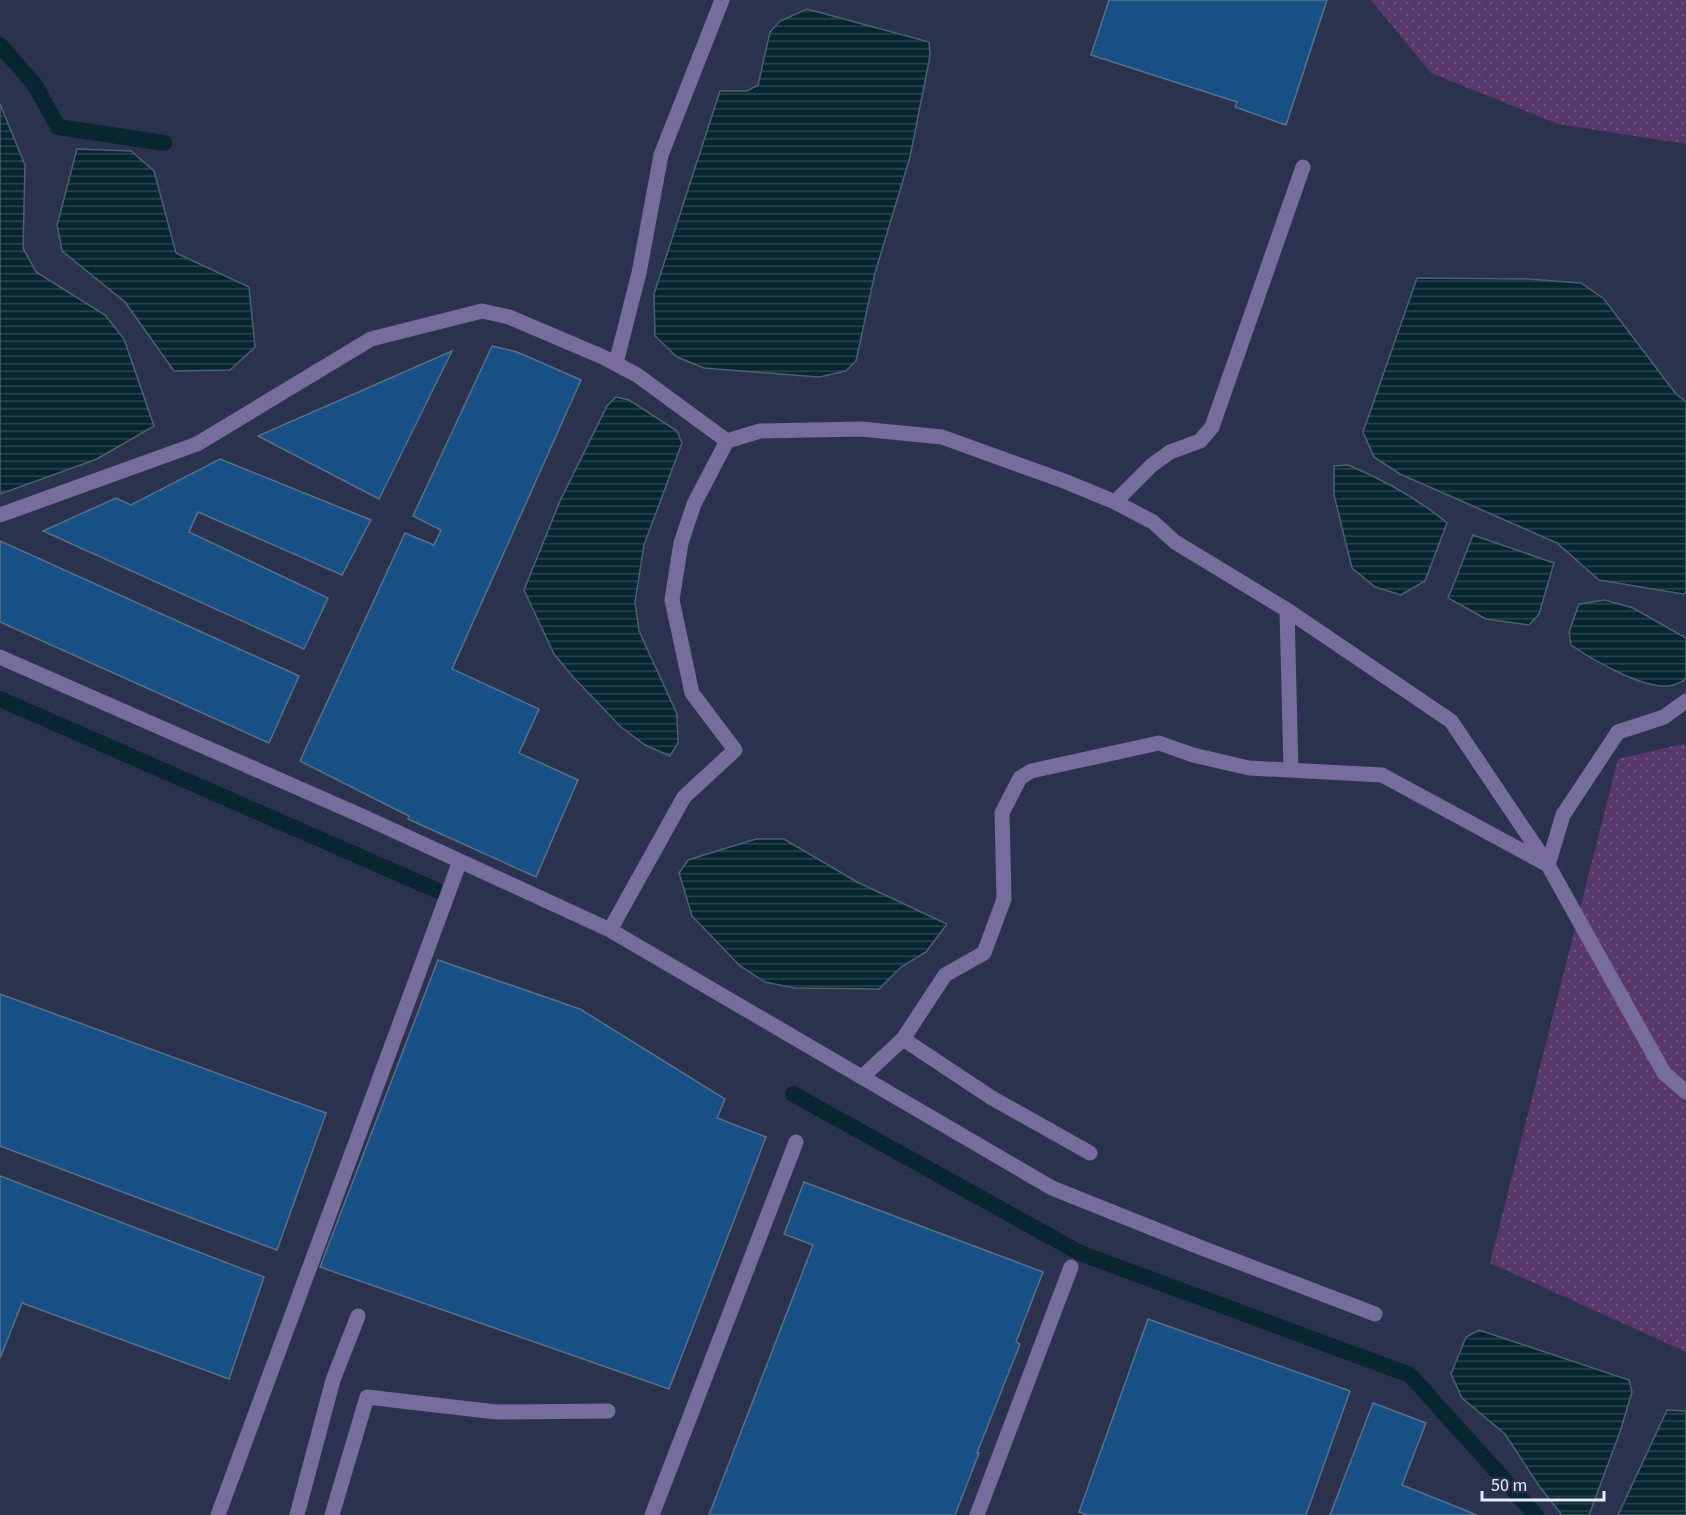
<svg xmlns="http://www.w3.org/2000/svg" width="1686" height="1515" viewBox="0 0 1686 1515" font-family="'Source Sans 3',sans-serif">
	<defs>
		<pattern id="grass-dots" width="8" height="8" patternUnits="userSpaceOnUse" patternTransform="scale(1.5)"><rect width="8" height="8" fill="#583769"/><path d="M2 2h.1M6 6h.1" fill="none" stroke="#70547f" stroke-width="1.8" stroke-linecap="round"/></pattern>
		<pattern id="water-rules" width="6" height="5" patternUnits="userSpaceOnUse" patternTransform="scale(1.5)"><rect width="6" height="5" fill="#072632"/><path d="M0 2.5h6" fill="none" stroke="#2b4651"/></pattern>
	</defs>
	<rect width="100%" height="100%" fill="#2b324d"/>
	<path fill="url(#grass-dots)" d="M1371,0H1686V144L1558,124L1431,73Z
		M1682,744L1686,746V1352L1490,1263L1618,759Z"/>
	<path fill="url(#water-rules)" stroke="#4a616f" stroke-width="1.5" d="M807,9L929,42L930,56L910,157L875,273L856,361L846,371L819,377L704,368L677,357L655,336L654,294L720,91H747L758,85L770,32L780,21Z
		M0,104L25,165L23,248L36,272L105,315L124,339L154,426L97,459L0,494Z
		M77,149L131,151L154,171L176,253L249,287L255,347L230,370L174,371L125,302L62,251L57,225Z
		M1417,278L1528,279L1581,283L1604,299L1676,394L1686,402V592L1683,594L1599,580L1557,543L1400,474L1374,457L1363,432Z
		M616,397L629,400L677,431L682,443L644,545L635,602L639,631L677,714L678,743L670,756L645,745L621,727L574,678L554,654L524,590L560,501L607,406Z
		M1348,465C1384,480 1417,498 1447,523L1425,581L1401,595L1375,587L1352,568L1334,495V466Z
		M1473,535L1554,563L1539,614L1529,625L1486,619L1448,598Z
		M1605,600L1633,608L1686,638V679C1682,681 1678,684 1673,685C1649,693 1591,659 1571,645L1569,632L1579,604Z
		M756,839H784L857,882L947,924L926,952L901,967L879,989L794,988L765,982L740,966L692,916L679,873L688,860Z
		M1479,1330L1629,1380L1632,1392L1620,1432L1589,1515H1562L1539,1486L1505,1434L1462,1398L1451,1374L1466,1337Z
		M1667,1410L1686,1411V1515H1618Z"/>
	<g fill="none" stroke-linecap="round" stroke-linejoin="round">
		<path stroke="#072632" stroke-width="16" d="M0,45L35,85L58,127L164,143
			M0,699L436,890
			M793,1094L1080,1253L1410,1375L1536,1515"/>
	</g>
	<path fill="#165085" stroke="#58708a" stroke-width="1.5" d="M1109,0H1327L1286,125L1235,107L1237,102L1091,55Z
		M492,346L517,352L581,380L452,669L539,709L519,753L578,780L536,877L408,819L409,816L300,761L405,533L434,545L441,530L413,516Z
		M452,351L379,499L258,436Z
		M220,459L371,520L342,575L198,512L189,532L328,598L304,649L43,531L116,498L131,505Z
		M0,541L299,676L269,743L0,622Z
		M438,960L580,1009L725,1099L717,1118L766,1137L669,1389L320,1267Z
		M0,994L326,1113L277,1250L0,1146Z
		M0,1176L264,1277L229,1379L22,1303L0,1358Z
		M804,1182L1043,1272L1016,1342L1020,1344L977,1453H979L955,1515H709L813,1245L784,1234Z
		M1148,1319L1350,1391L1306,1515H1088L1079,1512Z
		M1373,1403L1426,1423L1402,1485L1477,1515H1330Z"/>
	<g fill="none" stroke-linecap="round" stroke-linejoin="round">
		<path stroke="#766d9d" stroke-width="15" d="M616,363L639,273L661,155L722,0
			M1115,502L1152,465L1170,452L1200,441L1212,427L1303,167
			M0,515L197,444L371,339L482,311L509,317L603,357L637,375L727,441
			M1287,610L1291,770
			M0,657L362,816L610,930L1052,1188L1202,1248L1375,1314
			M610,930L684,797L735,750L692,693L672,600L681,543L694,504L727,441L760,431L861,429L942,437L1064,481L1115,502L1153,522L1175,542L1287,610L1451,721L1548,865L1664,1073L1686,1092
			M903,1039L992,1098L1090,1153
			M862,1077L903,1039L945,975L984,953L1004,899L1002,813L1020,778L1031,771L1159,743L1193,755L1249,768L1382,775L1548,865L1563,815L1618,732L1664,717L1686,701
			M218,1515L460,861
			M297,1515L333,1380L358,1316
			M332,1515L367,1397L496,1412L608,1411
			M652,1515L796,1142
			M977,1515L1071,1267"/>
	</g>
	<path d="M1482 1491v9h122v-9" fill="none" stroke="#e5ebfd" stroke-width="3"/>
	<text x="1491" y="1491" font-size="18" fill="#e5ebfd" stroke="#2b324d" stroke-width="4.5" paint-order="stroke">50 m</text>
</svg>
